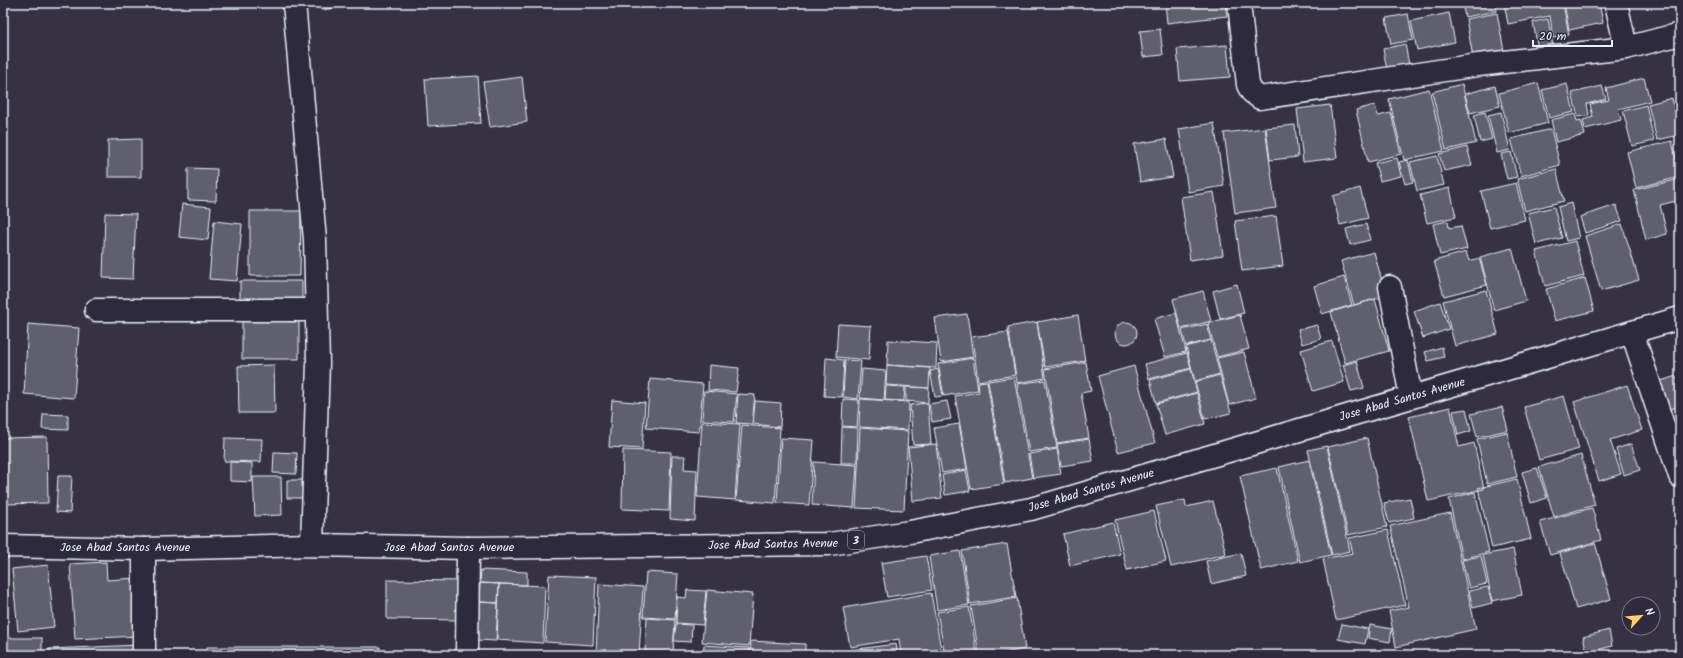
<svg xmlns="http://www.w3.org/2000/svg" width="1683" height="658" viewBox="0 0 1683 658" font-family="Kalam,sans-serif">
	<rect width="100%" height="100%" fill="#363244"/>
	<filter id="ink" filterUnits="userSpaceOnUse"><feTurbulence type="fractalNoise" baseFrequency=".025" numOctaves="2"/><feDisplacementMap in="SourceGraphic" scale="8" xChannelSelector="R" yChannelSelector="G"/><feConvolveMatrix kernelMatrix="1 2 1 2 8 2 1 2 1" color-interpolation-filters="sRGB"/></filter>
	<g filter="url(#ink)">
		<path fill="#605e6e" stroke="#e8f1f8" d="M320,3H372L321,10Z
			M1165,3H1225L1227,16L1167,23Z
			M1462,3H1496L1497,11L1465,17Z
			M1504,3H1554L1555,6L1563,4L1569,35L1553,38L1550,16L1508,24Z
			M1559,3H1599L1603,23L1569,30L1564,3Z
			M1449,13L1455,42L1417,50L1411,21Z
			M1497,13L1504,51L1473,57L1466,19Z
			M1408,14L1413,40L1391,44L1386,18Z
			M1548,19L1553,46L1538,49L1533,22Z
			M1160,29L1163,55L1143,57L1140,31Z
			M1405,44L1410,70L1388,75L1383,49Z
			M1227,45L1230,77L1180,81L1177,49Z
			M478,76L481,123L428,126L425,79Z
			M522,77L527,122L490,127L483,82Z
			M1644,78L1650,101L1618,109L1621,120L1585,129L1583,120L1593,117L1590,104L1609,100L1606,88Z
			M1538,83L1548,123L1509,133L1499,93Z
			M1462,84L1476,143L1446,150L1432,92Z
			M1567,84L1574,112L1549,118L1542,90Z
			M1495,86L1500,106L1470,113L1465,94Z
			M1602,86L1606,99L1587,104L1589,115L1578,117L1572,93Z
			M1429,89L1444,151L1404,160L1389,99Z
			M1672,98L1680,135L1657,140L1648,104Z
			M1330,105L1337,158L1303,162L1297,109Z
			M1375,105L1378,116L1391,113L1401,154L1368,162L1356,110Z
			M1646,105L1654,141L1632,146L1623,111Z
			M1485,112L1492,139L1480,142L1474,115Z
			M1501,112L1510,150L1497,153L1488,115Z
			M1575,114L1577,121L1581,120L1585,135L1556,142L1551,120Z
			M1214,123L1224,186L1188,192L1179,129Z
			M1295,125L1298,157L1270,160L1266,128Z
			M1265,128L1276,208L1235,213L1224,133Z
			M1551,129L1560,165L1521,176L1511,139Z
			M141,139V177H108V140Z
			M1166,139L1173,177L1140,182L1134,144Z
			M1672,141L1680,177L1636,188L1627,152Z
			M1467,147L1472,165L1444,171L1439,154Z
			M1511,152L1517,177L1507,179L1501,154Z
			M1437,156L1444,185L1417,191L1410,162Z
			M1397,158L1401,176L1380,181L1375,163Z
			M1408,160L1413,182L1405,184L1399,162Z
			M188,168L217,169L216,201L188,200Z
			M1556,169L1564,201L1525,211L1517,179Z
			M1680,179V200L1660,205L1667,234L1646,240L1634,190Z
			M1516,183L1525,220L1490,228L1481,191Z
			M1360,188L1368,218L1340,225L1333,196Z
			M1450,188L1456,217L1427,223L1420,195Z
			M1214,192L1223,255L1190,260L1181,197Z
			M1571,203L1579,238L1566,241L1558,207Z
			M182,204L211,207L208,240L179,237Z
			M1616,205L1622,221L1585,233L1580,217Z
			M1554,207L1562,238L1536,244L1528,213Z
			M250,211H301L300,276H250Z
			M105,213L136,214L133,279L103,278Z
			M1276,216L1283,266L1242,271L1235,221Z
			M214,221L242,224L237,281L209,279Z
			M1448,221L1449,228L1461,226L1467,249L1440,255L1433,224Z
			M1366,224L1370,240L1350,245L1346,229Z
			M1622,224L1639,280L1601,291L1585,236Z
			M1575,241L1584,276L1545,286L1536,251Z
			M1512,248L1526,301L1494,310L1480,257Z
			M1374,252L1386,296L1354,305L1341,261Z
			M1466,252L1469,261L1479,258L1487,285L1444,296L1434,261Z
			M1344,277L1352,305L1322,314L1314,286Z
			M1585,278L1594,311L1555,321L1546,289Z
			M240,281H302V307H240Z
			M1237,284L1244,313L1220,319L1213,291Z
			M1486,290L1498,334L1455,346L1443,301Z
			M1203,291L1211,321L1181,329L1173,299Z
			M1375,299L1389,351L1345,363L1331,312Z
			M1440,302L1449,329L1423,338L1414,311Z
			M1176,313L1186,352L1165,357L1154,319Z
			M967,314L973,357L941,362L935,318Z
			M1078,315L1085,361L1045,367L1037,322Z
			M1240,315L1249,349L1217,357L1208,323Z
			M242,319H299V359H242Z
			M1115 333a11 11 0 1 1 22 0a11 11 0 1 1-22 0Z
			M1037,322L1045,378L1017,383L1008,327Z
			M28,324L79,328L74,398L24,394Z
			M838,324L871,326L869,360L836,357Z
			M1207,324L1211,340L1186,346L1182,330Z
			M1317,325L1321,339L1302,344L1298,330Z
			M1008,332L1015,375L978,381L972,337Z
			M888,340L937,343L936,368L887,365Z
			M1211,340L1220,374L1195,381L1186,347Z
			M1332,341L1344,382L1313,391L1301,350Z
			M1442,347L1444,357L1428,361L1425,352Z
			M1244,352L1256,398L1229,405L1217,358Z
			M1187,353L1191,368L1149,379L1145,364Z
			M826,358L844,360L842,397L824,396Z
			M973,358L978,390L944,396L938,364Z
			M845,360L861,361L858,399L843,397Z
			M1357,361L1364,388L1351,391L1343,365Z
			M1086,362L1091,391L1081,393L1089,438L1057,443L1045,369Z
			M274,365L275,413H239L238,366Z
			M709,365L739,368L736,392L708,390Z
			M887,365L930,368L929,388L886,385Z
			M1134,366L1155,443L1118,452L1098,376Z
			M862,369L886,371L884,400L860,398Z
			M938,369L943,396L935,397L930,371Z
			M1191,369L1197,392L1156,403L1150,380Z
			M1220,375L1231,413L1205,419L1195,382Z
			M1676,376L1680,389V406L1664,411L1655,383Z
			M1014,377L1032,478L1005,483L988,381Z
			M650,379L703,384L699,432L646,428Z
			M1045,380L1057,448L1029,452L1017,384Z
			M987,381L1004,484L971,489L955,396L979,392L978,382Z
			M1627,385L1642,430L1610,440L1621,474L1599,481L1574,402Z
			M886,386L905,387L904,401L885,400Z
			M906,387L929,388L928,403L906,401Z
			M704,391L737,394L734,422L702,420Z
			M1197,393L1205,424L1165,435L1156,404Z
			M738,394L755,395L752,424L736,423Z
			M1564,396L1579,449L1539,460L1524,407Z
			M843,399L859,400L857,427L842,426Z
			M860,399L909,402L908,430L859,427Z
			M612,400L645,403L642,449L609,447Z
			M755,401L781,403L780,427L753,424Z
			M947,401L951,419L932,422L929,404Z
			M928,403L931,444L913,445L910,405Z
			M1450,407L1459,447L1474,443L1484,489L1428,501L1409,417Z
			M1502,407L1508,430L1477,437L1471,414Z
			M1466,409L1471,431L1458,435L1453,411Z
			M43,414L68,415V430L42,429Z
			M702,422L740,424L735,500L697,497Z
			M959,424L967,469L942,473L934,428Z
			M742,425L780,428L775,503L736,500Z
			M842,427L858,428L857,463H841Z
			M860,428L908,431L904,510L856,508Z
			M1507,432L1517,477L1487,484L1477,439Z
			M47,437L48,503L3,504V438Z
			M225,438L262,439L261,462L224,461Z
			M781,438L814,440L809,505L777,503Z
			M1367,438L1387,527L1348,535L1328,447Z
			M1089,439L1093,461L1061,466L1057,444Z
			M936,444L942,498L913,501L908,447Z
			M1631,444L1640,470L1624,475L1616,449Z
			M1327,446L1350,551L1332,555L1308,450Z
			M1057,449L1061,474L1033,478L1029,454Z
			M623,450L671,452L669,511L622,509Z
			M274,452L297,453L296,474L273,473Z
			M1581,455L1595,505L1554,517L1539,467Z
			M672,456H685L684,469L697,470L695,521L670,519Z
			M1309,460L1331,555L1300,562L1279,467Z
			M230,462L252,463V482L230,481Z
			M814,462L857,465L854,508L812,505Z
			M1277,468L1298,561L1261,570L1240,476Z
			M1537,468L1547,498L1531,503L1522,472Z
			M966,470L970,491L945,495L942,475Z
			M58,476H72L70,513L56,512Z
			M253,477H281L282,515L255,516Z
			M1517,479L1531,539L1492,548L1478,488Z
			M287,480H309L310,498H287Z
			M1475,492L1489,552L1462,559L1449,499Z
			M1410,498L1414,518L1389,523L1384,503Z
			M1185,500L1186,507L1213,501L1226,554L1171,567L1156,506Z
			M1592,508L1601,540L1550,555L1540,522Z
			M1154,511L1166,561L1127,570L1115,520Z
			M1450,513L1476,629L1396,647L1389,611L1409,607L1390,526Z
			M1113,522L1120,554L1070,566L1063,534Z
			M1388,530L1405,605L1336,620L1323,559L1353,553L1349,538Z
			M1595,543L1611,599L1576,609L1560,553Z
			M1007,544L1016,597L970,604L962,551Z
			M1513,549L1522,595L1492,601L1483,555Z
			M960,551L969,605L937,610L929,556Z
			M1241,553L1246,576L1211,584L1206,561Z
			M926,556L932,590L887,597L881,563Z
			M1481,556L1487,584L1469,588L1462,560Z
			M106,562L107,580L136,578L139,636L75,639L70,564Z
			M48,565L54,627L18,631L12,569Z
			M481,570L527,572V585L480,583Z
			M646,572L678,574L675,619L643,617Z
			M549,575L596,577L593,645L545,642Z
			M387,580L464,581L463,620L387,619Z
			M480,583L499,584L498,603L479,602Z
			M499,584L545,586L543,643L497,640Z
			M599,584L643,587L639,655H596Z
			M1488,587L1492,603L1473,608L1469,591Z
			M687,590L706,591L703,625L676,623L677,597L686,598Z
			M707,590L753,594L749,646L702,642Z
			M931,593L941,649L901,655L899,639L850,647L843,608Z
			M1017,598L1025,649L993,655H979L971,606Z
			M479,602L498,603L496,641L478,640Z
			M969,607L977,655H945L937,612Z
			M647,618L675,620L673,653L645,651Z
			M676,624L692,625L691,642L674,641Z
			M1342,624L1368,629L1365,644L1338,639Z
			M1370,625L1392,629L1390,642L1368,638Z
			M1609,630L1612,646L1587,653L1583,637Z
			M4,638H42V655H4Z
			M751,641L805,644V655H750Z
			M896,644L898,655H851L850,650Z
			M139,645V655H49V649Z
			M704,645L749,648V655H703Z
			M207,647H380V655H207Z
			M552,654L588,655H552Z"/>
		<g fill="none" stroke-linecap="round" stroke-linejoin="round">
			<defs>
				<path id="minor" d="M294,3L315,240L318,363L312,545
					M1239,3L1248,85L1252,92L1260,98L1478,65L1626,48L1680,34
					M1616,3L1626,48
					M1390,287L1411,397
					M96,310H316
					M1632,332L1680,476
					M144,655V549
					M467,655L468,548"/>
				<path id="trunk" d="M3,546L144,549L312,545L468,548L829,544L910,532L1031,509L1680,318"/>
			</defs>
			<use href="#minor" stroke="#e8f1f8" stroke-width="25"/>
			<use href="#trunk" stroke="#e8f1f8" stroke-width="25"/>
			<use href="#minor" stroke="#2f2a3d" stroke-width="22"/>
			<use href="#trunk" stroke="#2f2a3d" stroke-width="22"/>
		</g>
	</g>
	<g text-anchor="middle" stroke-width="3.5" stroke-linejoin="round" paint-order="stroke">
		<rect fill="#2f2a3d" stroke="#b0b5c0" stroke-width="1" x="848" y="531" width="16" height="18" rx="3"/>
		<g font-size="11" font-weight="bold" fill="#e8f1f8">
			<text x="856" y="544">3</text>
		</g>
		<g font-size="12" fill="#e8f1f8" stroke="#2f2a3d">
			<text transform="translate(1402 399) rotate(-16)" y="4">Jose Abad Santos Avenue</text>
			<text transform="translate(1091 490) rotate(-16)" y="4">Jose Abad Santos Avenue</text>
			<text transform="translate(773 544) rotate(-1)" y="4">Jose Abad Santos Avenue</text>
			<text x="125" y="551">Jose Abad Santos Avenue</text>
			<text x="449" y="551">Jose Abad Santos Avenue</text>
		</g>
	</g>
	<rect width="1683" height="658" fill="none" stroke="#2f2a3d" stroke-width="16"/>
	<rect x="8" y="8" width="1667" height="642" fill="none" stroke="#e8f1f8" stroke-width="1.5" filter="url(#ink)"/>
	<g transform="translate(1641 616) rotate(63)"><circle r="19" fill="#2f2a3d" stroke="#797a88"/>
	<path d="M0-3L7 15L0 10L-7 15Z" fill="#ffd166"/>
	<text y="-6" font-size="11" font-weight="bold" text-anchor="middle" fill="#e8f1f8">N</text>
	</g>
	<path d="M1533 40v6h79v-6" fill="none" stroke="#e8f1f8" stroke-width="2"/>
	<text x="1539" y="40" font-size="12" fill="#e8f1f8" stroke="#2f2a3d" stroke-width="3" paint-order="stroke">20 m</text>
</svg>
